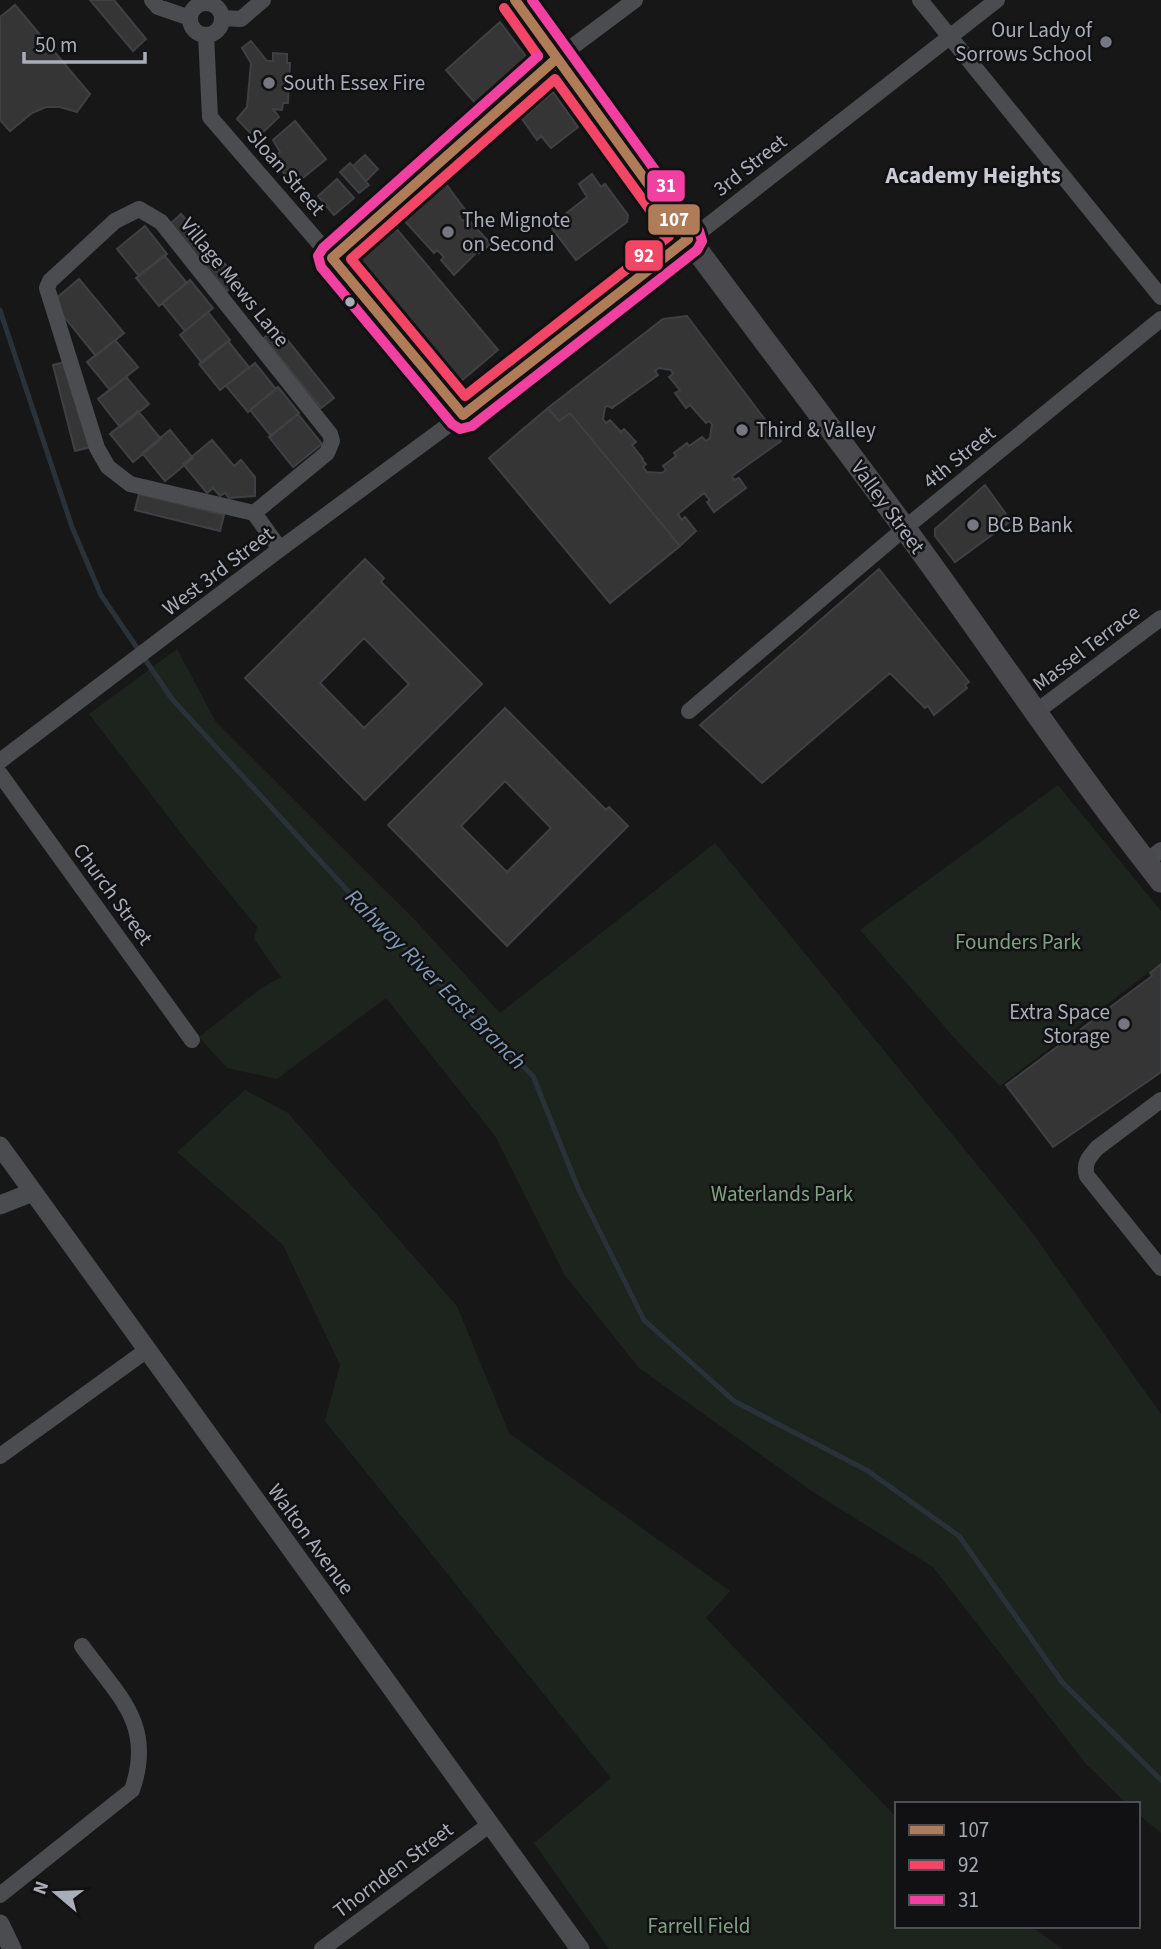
<svg xmlns="http://www.w3.org/2000/svg" width="1161" height="1949" viewBox="0 0 1161 1949" font-family="'Source Sans 3',sans-serif">
	<rect width="100%" height="100%" fill="#171717"/>
	<path fill="#1d241e" d="M177,649L216,722L414,919L500,1013L715,843L1031,1231L1161,1414V1833L1138,1814V1804H1127L1086,1764L933,1567L813,1492L639,1368L564,1274L496,1137L386,998L277,1079L227,1068L199,1037L260,989L281,977L254,939L257,927L190,845L89,714Z
		M1058,785L1161,911V963L1000,1086L958,1042L860,930Z
		M245,1090L288,1113L457,1306L509,1433L730,1591L706,1618L897,1818V1926H1030L1063,1949H609L534,1843L611,1778L325,1421L340,1365L283,1245L177,1152Z"/>
	<g fill="none" stroke-linecap="round" stroke-linejoin="round">
		<path stroke="#2a3239" stroke-width="5" d="M0,310L72,527L101,595L172,699L347,890L533,1076L578,1188L644,1320L734,1401L868,1471L959,1536L1062,1682L1161,1780"/>
	</g>
	<path fill="#353536" stroke="#3f4043" stroke-width="2" fill-rule="evenodd" d="M90,0H114L146,39L133,51Z
		M15,5L90,94L77,112L60,107H46L32,113L10,131L0,120V17Z
		M500,22L528,59L476,104L446,70Z
		M251,41L267,61H273V53L287,54V63H290L288,103H283L282,110L273,109L279,117L256,139L237,119L247,107L251,63L242,48Z
		M553,92L578,127L551,148L541,136L537,140L522,119Z
		M295,121L326,159L293,186L273,158L280,152L273,140Z
		M365,155L378,169L366,181L353,166Z
		M350,163L369,185L359,193L340,172Z
		M592,174L601,187L605,184L628,215L627,222L576,260L550,226L587,197L579,184Z
		M337,179L354,198L334,215L318,196Z
		M443,180L466,211L459,217L463,221L467,218L491,244L479,253L477,252L454,275L441,260L444,257L437,250L434,253L402,218Z
		M181,214L239,280L227,291L169,225Z
		M145,226L167,254L139,276L117,249Z
		M395,227L498,350L460,382L358,258Z
		M164,255L187,283L159,306L136,278Z
		M79,279L124,333L96,356L52,302Z
		M190,280L213,308L185,331L162,303Z
		M208,312L230,340L202,363L180,335Z
		M687,316L781,441L732,476L734,480L739,478L746,488L714,512L707,502L710,500L704,493L678,514L682,520L685,517L696,531L680,546L570,413L559,421L548,408L663,319ZM659,368L671,370L673,374L669,377L680,390L675,393L686,408L690,405L706,423L709,421L712,424L710,438L706,441L702,437L689,446L687,443L674,453L676,456L663,466L666,470L662,473L647,472L643,467L646,464L642,460L643,459L632,445L636,442L624,429L621,432L610,420L606,423L603,419L605,407L608,406L612,408L658,375L655,371Z
		M277,327L334,398L321,408L264,338Z
		M115,340L138,367L110,390L87,362Z
		M228,341L249,367L220,390L199,364Z
		M69,361L91,447L75,451L53,365Z
		M255,363L276,389L248,412L226,386Z
		M126,377L149,404L120,427L98,399Z
		M278,387L299,413L271,436L250,410Z
		M548,408L559,421L570,413L680,546L610,603L489,458Z
		M138,411L161,439L133,462L110,434Z
		M298,414L322,444L293,467L269,437Z
		M170,430L193,458L165,481L142,453Z
		M212,440L234,466L241,460L255,477V496L229,498L225,493L220,496L213,488L207,493L183,464Z
		M985,485L1011,521L955,562L935,536V529Z
		M139,494L224,515L220,531L135,510Z
		M365,559L384,578L381,582L482,684L365,800L245,678ZM364,638L409,684L364,728L320,683Z
		M879,569L969,682L965,685L967,688L934,715L928,706L925,708L890,673L762,783L700,725Z
		M505,708L606,810L609,807L628,826L507,946L388,825ZM505,781L551,828L507,872L461,826Z
		M1161,964V1072L1053,1147L1006,1085L1152,976L1150,973Z"/>
	<g fill="none" stroke-linecap="round" stroke-linejoin="round">
		<path stroke="#4b4c50" stroke-width="16" d="M152,0L158,7L190,18
			M920,0L1161,297
			M190 19a16 16 0 1 1 32 0a16 16 0 1 1-32 0Z
			M222,18L241,19L263,0
			M206,35L210,117L332,258L463,415
			M332,258L556,59L635,0
			M254,513L327,453L332,441L330,434L161,222L139,209L115,221L50,281L47,288L97,448L108,467L130,484L254,513L280,549
			M689,711L905,528L1161,319
			M1036,712L1161,618
			M0,761L280,549L515,376L997,0
			M0,774L192,1040
			M1146,862L1161,850
			M1161,1100L1097,1148C1089,1157 1083,1164 1087,1176L1161,1268
			M0,1456L147,1350
			M0,1895L132,1790C155,1724 118,1696 82,1646
			M322,1949L489,1825"/>
		<path stroke="#4b4c50" stroke-width="19" d="M0,1146L580,1949
			M0,1205L33,1192
			M0,1924L12,1949"/>
		<path stroke="#4a4a4e" stroke-width="23" d="M515,0C640,178 773,350 903,526C989,643 1070,766 1161,881"/>
		<defs>
			<path id="bus-1" d="M515,0L688,239L463,415L332,258L556,59"/>
			<path id="bus-2" d="M504,8L538,56
				M555,79L669,236L465,396L351,259Z"/>
			<path id="bus-3" d="M532,0L699,231L702,241L697,250L472,426L460,429L452,424L321,267L318,256L323,248L538,56"/>
		</defs>
		<use href="#bus-1" stroke="#111113" stroke-width="16"/>
		<use href="#bus-2" stroke="#111113" stroke-width="16"/>
		<use href="#bus-3" stroke="#111113" stroke-width="16"/>
		<use href="#bus-1" stroke="#b07c57" stroke-width="10"/>
		<use href="#bus-2" stroke="#f34667" stroke-width="10"/>
		<use href="#bus-3" stroke="#f240a1" stroke-width="10"/>
	</g>
	<g fill="#757880" stroke="#111113" stroke-width="2.5">
		<circle cx="1106" cy="42" r="7"/>
		<circle cx="269" cy="83" r="7"/>
		<circle cx="448" cy="232" r="7"/>
		<circle cx="742" cy="430" r="7"/>
		<circle cx="973" cy="525" r="7"/>
		<circle cx="1124" cy="1024" r="7"/>
	</g>
	<circle fill="#a8adb8" stroke="#111113" stroke-width="2.5" cx="350" cy="302" r="6"/>
	<g text-anchor="middle" stroke-width="5" stroke-linejoin="round" paint-order="stroke">
		<g font-size="21" fill="#a8adb8" stroke="#111113" text-anchor="start">
			<text x="1092" y="37" text-anchor="end">Our Lady of<tspan x="1092" dy="24">Sorrows School</tspan></text>
			<text x="283" y="90">South Essex Fire</text>
			<text x="462" y="227">The Mignote<tspan x="462" dy="24">on Second</tspan></text>
			<text x="756" y="437">Third &amp; Valley</text>
			<text x="987" y="532">BCB Bank</text>
			<text x="1110" y="1019" text-anchor="end">Extra Space<tspan x="1110" dy="24">Storage</tspan></text>
		</g>
		<g font-size="21" fill="#a8adb8" stroke="#111113">
			<text transform="translate(750 165) rotate(-38)" y="7">3rd Street</text>
			<text transform="translate(286 172) rotate(49)" y="7">Sloan Street</text>
			<text transform="translate(235 282) rotate(51)" y="7">Village Mews Lane</text>
			<text transform="translate(959 457) rotate(-39)" y="7">4th Street</text>
			<text transform="translate(888 507) rotate(54)" y="7">Valley Street</text>
			<text transform="translate(218 571) rotate(-37)" y="7">West 3rd Street</text>
			<text transform="translate(1086 648) rotate(-37)" y="7">Massel Terrace</text>
			<text transform="translate(113 894) rotate(54)" y="7">Church Street</text>
			<text transform="translate(311 1539) rotate(54)" y="7">Walton Avenue</text>
			<text transform="translate(393 1870) rotate(-37)" y="7">Thornden Street</text>
		</g>
		<g font-size="21" fill="#7fa381" stroke="#111113">
			<text x="1018" y="949">Founders Park</text>
			<text x="782" y="1201">Waterlands Park</text>
			<text x="699" y="1933">Farrell Field</text>
		</g>
		<g font-size="23" font-weight="bold" fill="#c9ccd4" stroke="#111113">
			<text x="973" y="183">Academy Heights</text>
		</g>
		<g font-size="23" font-style="italic" fill="#7f9bb3" stroke="#111113">
			<text transform="translate(436 979) rotate(45)" y="8">Rahway River East Branch</text>
		</g>
	</g>
	<g stroke="#111113" stroke-width="2.5">
		<rect x="646" y="169" width="40" height="34" rx="7" fill="#f240a1"/>
		<rect x="647" y="203" width="54" height="33" rx="7" fill="#b07c57"/>
		<rect x="624" y="239" width="40" height="33" rx="7" fill="#f34667"/>
	</g>
	<g font-size="19" text-anchor="middle" font-weight="bold" fill="#fff">
		<text x="666" y="192">31</text>
		<text x="674" y="226">107</text>
		<text x="644" y="262">92</text>
	</g>
	<rect x="895" y="1802" width="245" height="126" fill="#111113" stroke="#4d4f55" stroke-width="2"/>
	<rect x="909" y="1825" width="35" height="10" fill="#b07c57" stroke="#4d4f55" stroke-width="2"/>
	<text x="958" y="1837" font-size="21" fill="#a8adb8">107</text>
	<rect x="909" y="1860" width="35" height="10" fill="#f34667" stroke="#4d4f55" stroke-width="2"/>
	<text x="958" y="1872" font-size="21" fill="#a8adb8">92</text>
	<rect x="909" y="1895" width="35" height="10" fill="#f240a1" stroke="#4d4f55" stroke-width="2"/>
	<text x="958" y="1907" font-size="21" fill="#a8adb8">31</text>
	<g transform="translate(56 1893) rotate(289)" stroke="#111113" stroke-width="5" paint-order="stroke">
	<path d="M0-5L12 26L0 18L-12 26Z" fill="#a8adb8"/>
	<text y="-10" font-size="19" font-weight="bold" text-anchor="middle" fill="#a8adb8">N</text>
	</g>
	<path d="M24 52v10h121v-10" fill="none" stroke="#a8adb8" stroke-width="3.5"/>
	<text x="35" y="52" font-size="21" fill="#a8adb8" stroke="#111113" stroke-width="5" paint-order="stroke">50 m</text>
</svg>
